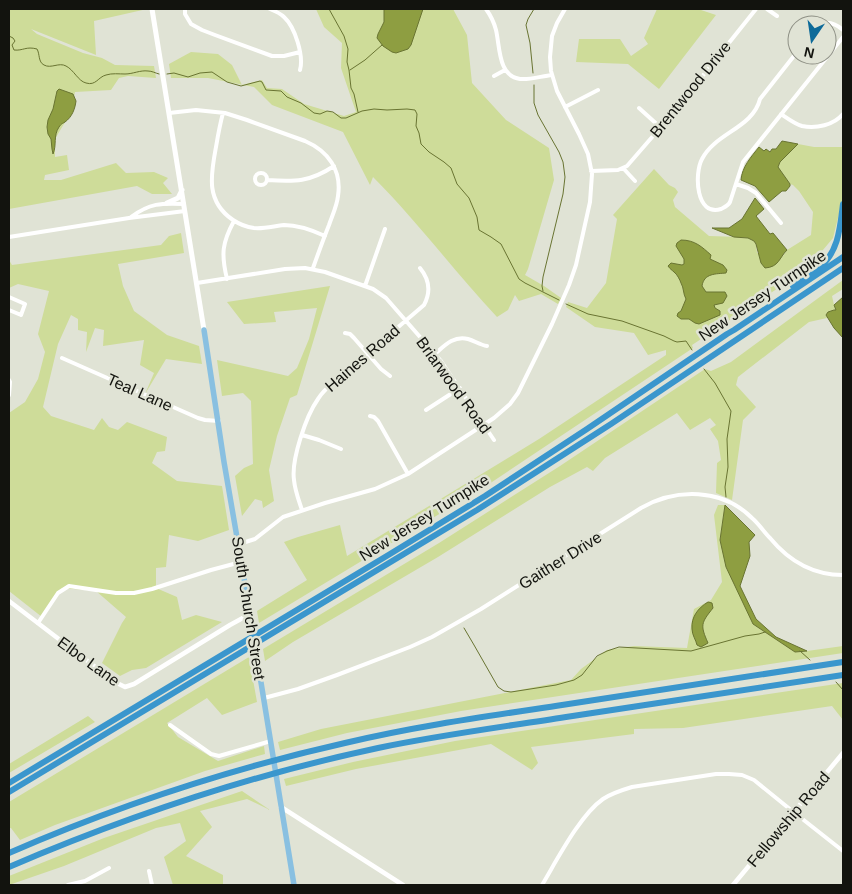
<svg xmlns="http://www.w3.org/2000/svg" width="852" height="894" viewBox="0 0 852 894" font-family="Helvetica,sans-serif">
	<rect width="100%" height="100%" fill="#e0e3d5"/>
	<path fill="#cedc99" d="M9,9H147L94,21L96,55L31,29L37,34L83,53L102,58L115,65L154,66L156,78L128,76L119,78L111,90L75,92L71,112L55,139V157L67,155L69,170L45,175L44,180H61L116,163L126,173L154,172L168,178L163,183L172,194H152L137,186L9,209Z
		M316,9H453L467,35L472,83L506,120L549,148L554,180L528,269L525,275L544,286L561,298L558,304L541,294L519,301L515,295L508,310L497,317C454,271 417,221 373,177L370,185L343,132L272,105L254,87L208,78H171L169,64L191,52L218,54L232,65L242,85L262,80L267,88L282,89L304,104L344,116L356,112L341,68L342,43L324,27Z
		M657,9H698L716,15L659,89L628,64L576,62L579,39H620L631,56L648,44L644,38Z
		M798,144L814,147H843V198L833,238L807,269L692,345L693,348L489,484L259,623L257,611L307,580L284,542L298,537L340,525L347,556L539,439L666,355V350L648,355L634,333L595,327L566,307L568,302L587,308L606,283L617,219L613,215L654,169L669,185L675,188L678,192L673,200L675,207L709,236L741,237L748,238L754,241L756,244L757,253L783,256L787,250L811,235L813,212L799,191L793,185L790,184L783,174L778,167L780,162Z
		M181,233L184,253L118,264L123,286L134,311L167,335L199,346L202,364L166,359L145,394L154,373L140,365L144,340L103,346L104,330L95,328L86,352L87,332L78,330V319L71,315L58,344L43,407L51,416L94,430L102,418L109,427L118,430L127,422L167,437L165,451L157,452L152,463L177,481L222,486L229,530L198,541L169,535L166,567L156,568V588L177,597L182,620L196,615L222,622L146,668L132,670L120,676L102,663L122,623L126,617L96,591L62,588L42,617L9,591V413L25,402L38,379L45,352L38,334L49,291L18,284L9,288V260L12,265L161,245L169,236Z
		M843,280V289L832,296L834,305L836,310L828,312L827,318L809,322L738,377L736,385L756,407L743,420L732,500L716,493L717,463L721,460L718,441L710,429L716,425L710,418L690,430L677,413L605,458L593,471L587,467L550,487L438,557L293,642L265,661L263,649L439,543L560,466L705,369L711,371L731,362Z
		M330,286L297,395L290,398L277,436L269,470L274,501L263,508L262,501L255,499L242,516L235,476L244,468L253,464L251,401L243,393L222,396L217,360L288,376L297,368L309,339L317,308L274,312L276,322L244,324L227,302Z
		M718,505H725L720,540L753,624L795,652L807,651L843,646V653L461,711L347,733L280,750L278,742L321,729L571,680L581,669L607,650L634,646L687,648L694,609L711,600L722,582L714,515Z
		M249,657L257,702L222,715L207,698L167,723L178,737L218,761L264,746L265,754L205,771L55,825L20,840L11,828H9V802Z
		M843,683V720L832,706L683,728L634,729V734L531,747L538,763L532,770L491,744L356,769L286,786L284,779L353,762L455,741Z
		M88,716L95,722L9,773V764Z
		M242,791L270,810L247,799L200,811L212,827L186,856L223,875V885H173L164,857L186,841L180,823L156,828L64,866L9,885V876L104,838Z"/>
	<path fill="#8e9e41" stroke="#697432" d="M384,9H423L411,45L408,49L396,53L392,52L383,46L377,38L378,34L384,22Z
		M59,89L73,94L76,101C75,109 72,117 65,122C62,124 62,123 59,127C53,136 57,145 53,154L52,149L51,139L48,134L47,127L48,120L53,109L57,91Z
		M782,141L798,144L780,162L778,167L790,184V186L786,191H782L769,202L755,186L741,180C742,167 751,157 759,147L764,151L766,149L770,152L772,149H776Z
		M755,198L764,209L756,216L770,234L773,233L787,250C779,258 779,267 765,268L761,263L756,244L754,241L748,238L734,237L712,228H729L742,219Z
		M681,240C695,240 702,247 711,255L710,259L723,265L727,270L726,273C716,274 704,273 702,286L706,292H725L727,296L723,303L714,305L715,308L720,311V315L699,324L695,323L689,319H681L677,316L678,313L681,311L686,299C683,294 684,288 681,283C680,280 677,274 674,272C672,270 670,269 668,266L671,263L682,265L684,264V259L676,246L677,243Z
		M843,297V338L834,328L826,315L828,312L834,310H836L834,305Z
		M725,505L755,535L749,542L750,556L740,586L756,619L776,637L807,651L795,652L753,624L726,567L720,540Z
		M708,602L712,603L713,608C701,623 700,625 708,643L701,647L697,645C696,640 692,635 692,629C691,617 698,608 708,602Z"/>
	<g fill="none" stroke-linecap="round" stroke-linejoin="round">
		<path stroke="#697432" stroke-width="1" d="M329,9L344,36L348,49L347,62L349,70L351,88L354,94L358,112
			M9,36L13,38L15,41L12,45L14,50C23,51 26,46 37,49C40,54 38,62 44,65C51,69 59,62 66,66C74,70 78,81 86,83C96,86 98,77 106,75C112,73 119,74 125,74C133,74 140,70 148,71C152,71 155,73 159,74
			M350,70L365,60L382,45
			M533,73L530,43L526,25L528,19L534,9
			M167,74L174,73L188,77L200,73L212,72L227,82L241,86L260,81L262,82L266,90L281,91L287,97L301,103L314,113L320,114L327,111L333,112L341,118H346L362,111L374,109L387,110L407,109L415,110L417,114L416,126L419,133L421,144L429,152L444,162L451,168L457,184L469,198L477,217L479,230L491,237L501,244L519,279L525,283L559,300
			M534,85V103L538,115L559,152L563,162L565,177L563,194L543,277L542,286L543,291
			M566,304L588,314L622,321L664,336L674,341L677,342L686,341L692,350
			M704,369L715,383L731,411L727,439L728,467L725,487L726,497
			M464,628L474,645L498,687L504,691L511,692L556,685L574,680L582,675L597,656L607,651L619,647L691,651L745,636L759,634L765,632
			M800,651L810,660
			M836,682L843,690"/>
		<path stroke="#fff" stroke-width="4" d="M185,9V14L191,24L202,30L215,35L272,56H284L300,52
			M270,9C275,11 280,13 284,17C295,27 304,56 300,70
			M486,9C491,16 494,22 496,30C500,47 498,76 520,79C530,80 542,76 552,75
			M767,9L777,16
			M819,25C828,20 836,24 843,30
			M797,52L760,99C753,128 715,133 702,159C694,174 696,217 721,209C725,207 728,206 730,202L743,162L843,37
			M494,76L505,70
			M565,107L598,90
			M639,108L660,127
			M169,113L196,110L225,113L247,120L305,141C328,151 342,170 338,196C337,206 332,216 329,225C323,240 318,254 313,268
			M223,113C220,124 218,135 216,147C211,174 205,201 233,220C239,224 246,227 254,228C264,229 274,226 284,225C299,225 312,230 325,236
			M781,114C787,118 795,124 802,126C816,129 834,125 843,114
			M623,168L635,181
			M591,171L618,170L627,166L673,113L756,9
			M255 179a6 6 0 1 1 12 0a6 6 0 1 1-12 0Z
			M267,180C295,182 310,182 334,166
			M736,184L748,188L756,193L781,223
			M131,217C150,203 161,203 184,204
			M9,237L129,218L185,211
			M227,279C221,254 222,243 234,221
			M197,283L285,269L305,268L325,272L373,289L386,298L441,361L494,440
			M365,286L385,229
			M9,297L25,304L21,315L9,310
			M345,333L350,334L354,338L381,369L390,376
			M435,354C444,346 454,335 468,339C475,341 480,345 487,346
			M62,358L198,418L205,420L219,421
			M9,380L10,382L9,395
			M426,410L460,388
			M370,416L374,417L378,421L408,474
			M302,435L319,440L341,449
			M302,510C299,501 295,491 294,480C291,460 306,416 318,399C322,392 328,387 334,382L424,305C431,292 429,279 420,268
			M239,544L255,539L283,517L325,503L375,489L408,474L494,418L510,404L518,393L552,324L569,285L576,265L590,202L592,174L588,154L579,134L557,91L551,71L550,57L552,36L557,23L565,9
			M38,623L58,593L69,586L116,593H134L152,589L211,570L241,562
			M264,698L298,689L337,675L410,647L432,637L481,609L641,508C676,488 722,488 752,518C759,524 764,532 770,538C789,561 813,575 843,575
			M170,725L211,754L219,756L271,741
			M149,871L152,885
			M68,885L85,881L109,868
			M542,885C557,860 580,815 603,799C612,793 622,790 632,787L716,774H729L742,775L754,780L791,810L843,851"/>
		<path stroke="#fff" stroke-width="4.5" d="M9,601L115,682L125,687L134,684L230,625L250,614
			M281,807L403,885
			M733,885L843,753"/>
		<path stroke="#fff" stroke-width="5" d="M152,9L204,330
			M167,203L178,198L182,190"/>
		<path stroke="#89c0e1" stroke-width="5.5" d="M204,330L224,462L244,578L294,885"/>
		<path stroke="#3a96cd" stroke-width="6" d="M793,286C802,280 811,274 820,267C839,251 840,227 843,204
			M9,783L390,554L485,496L587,429L727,334L734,330L843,257
			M9,792L477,510L611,424L843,268
			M9,853C117,806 230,769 345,743C416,726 489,716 562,705C655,690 749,676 843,662
			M9,867C128,816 251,775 378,748C440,735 503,727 566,717C658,703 751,689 843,675"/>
	</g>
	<g text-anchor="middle" stroke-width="5" stroke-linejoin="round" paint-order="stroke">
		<g font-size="16" fill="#12130e" stroke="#e0e3d5">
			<text transform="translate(690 89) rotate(-51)" y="6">Brentwood Drive</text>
			<text transform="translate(762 295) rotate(-34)" y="6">New Jersey Turnpike</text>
			<text transform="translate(362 358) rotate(-41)" y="6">Haines Road</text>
			<text transform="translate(454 385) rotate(54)" y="6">Briarwood Road</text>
			<text transform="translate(140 392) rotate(24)" y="6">Teal Lane</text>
			<text transform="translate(424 517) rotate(-32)" y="6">New Jersey Turnpike</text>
			<text transform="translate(560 560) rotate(-32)" y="6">Gaither Drive</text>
			<text transform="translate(249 608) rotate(81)" y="6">South Church Street</text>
			<text transform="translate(89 661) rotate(36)" y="6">Elbo Lane</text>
			<text transform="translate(788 819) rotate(-50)" y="6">Fellowship Road</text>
		</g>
	</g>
	<rect width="852" height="894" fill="none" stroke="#12130e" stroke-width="20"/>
	<g transform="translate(812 40) rotate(193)"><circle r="24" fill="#e0e3d5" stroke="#8e9085"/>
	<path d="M0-4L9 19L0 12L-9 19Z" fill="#0d6a99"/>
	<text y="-8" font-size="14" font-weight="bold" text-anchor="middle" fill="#12130e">N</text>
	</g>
</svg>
